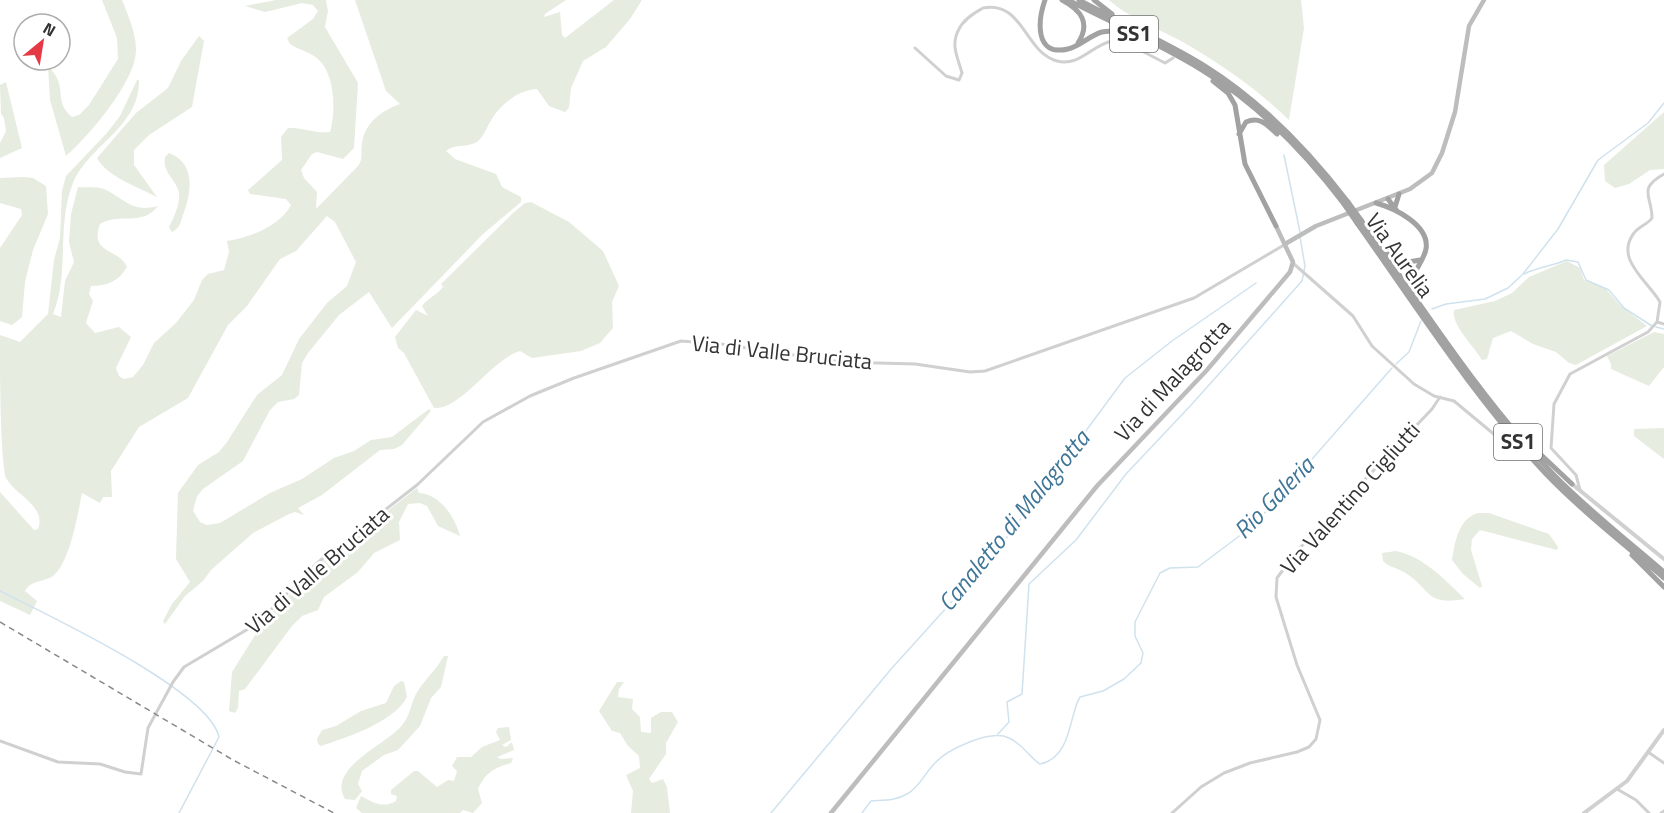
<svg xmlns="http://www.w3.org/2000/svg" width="1664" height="813" viewBox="0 0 1664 813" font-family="'Titillium Web',sans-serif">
	<rect width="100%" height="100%" fill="#fff"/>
	<path fill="#e6ecdf" d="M102,0H122C128,15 136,33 136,49C137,80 89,136 66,156L50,100L48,66C51,69 55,74 57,78C64,94 56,103 72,117L79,115L89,105L118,59L117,38Z
		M276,0H326L328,11L325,27L358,83L354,148L343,159L317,152L312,154L301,170L304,178L317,192L316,209L358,166C364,157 360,153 362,143C365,122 383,110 400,104L386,91L355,0H566L545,14L544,17L560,12L562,35L565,38L614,0H642L630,19L606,47L583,61L571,88L569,108L565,112L549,106L537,89C521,89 500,104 492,119C487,126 484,137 477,142C467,148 456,143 446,151L455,159L496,174L502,187L521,197V202L483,234L392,328L369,292L339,315L308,353L302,363L299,395L294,399L278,402L270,410L243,461L203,489L197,496L193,511L200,522L207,525L220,523L270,493L302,479L334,458L354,451L371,440L392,437L429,409L431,411L402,445L394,449L380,450L322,495L298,508L304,515L295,512L289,514L253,533L211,570L203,581L185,596L165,624L163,621L172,604L190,582L176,559L178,493L198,465L219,452L227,442L257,395L282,375L299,339L327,303L347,286L356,262L335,222L327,216L296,251L280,259L247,306L228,325L188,398L139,427L111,471L112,497H103L100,503L82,493C78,513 70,563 53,576C44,582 31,580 25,591L37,601L30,615L0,601V492L34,530L38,529C47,506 15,495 6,478C0,455 0,365 0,335L20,342L48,314L54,260L60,238L62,191L66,176L106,134L120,116L137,80H139C140,127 89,145 73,183C56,224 70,273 53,314L61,317L65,281L74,262L69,242L71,214L78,187C86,188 99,186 106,190C126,200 133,213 158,206C142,227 120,212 100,224C89,254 119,248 127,267C119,281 107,286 91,286L89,294L93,301L86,323L95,333L119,327L131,337L116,368L119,376L124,379L133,377L143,365L154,343L176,323L194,300L202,280L208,274L224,270L229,252L227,241C249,238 280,226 291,205L286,199L250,194L248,190L282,160L281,137L288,128C303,127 316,134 330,132C336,112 335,75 319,60C311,52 299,50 290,44L287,38L313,19L318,11L313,5L302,3L265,12L245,6Z
		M1109,0H1301L1304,28L1289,120C1257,89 1220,63 1181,41C1157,28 1129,18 1109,0Z
		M199,36L204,41L192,107L149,135L134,150V165L157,197C140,188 106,176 97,158L136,113L168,88L181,61Z
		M6,82L22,148L0,158V143L6,131L4,118L1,114L0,85Z
		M1664,112V169L1650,170L1629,184L1615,188L1605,181L1604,165Z
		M169,153C195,163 192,190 184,212C181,220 180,229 172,232L169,227C174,217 180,205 179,193C177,180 162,173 165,157Z
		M24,177L33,178L46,186L48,214L33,250L25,282L22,317L12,325L0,321V248L22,215L21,209L0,203V178Z
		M531,202L569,222L603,251L619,286L612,302L613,328L600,343L581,351L532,358L520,351C492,359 461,410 434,408L404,353L398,348L395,337L416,310L428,316L422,306C428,298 437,295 443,287L441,284L513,213L525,203Z
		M1567,261L1580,268L1584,280L1605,288L1621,306L1647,326L1576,365L1569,363L1556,352L1533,344L1511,331L1493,338L1487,359L1482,360C1474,346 1451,325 1454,310L1495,301L1512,293L1529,277Z
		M1654,332L1664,334V367L1649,386L1611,369V364L1607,356Z
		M1664,428V459L1634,436V429Z
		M417,488L419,493C440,494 455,517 460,536L438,526L427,506L420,503L408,504L399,522L400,540L374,553L358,572L324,597L318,610L302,616L292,626L245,689L239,691L238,708L235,713L229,711L232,672L264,621L319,564Z
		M1478,513H1489L1549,534L1558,547L1557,550L1480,530L1472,539L1471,550L1482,586L1480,588L1463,574L1452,560C1455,542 1458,519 1478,513Z
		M1396,551C1423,556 1445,580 1465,599C1424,606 1433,590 1404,572C1397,568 1389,567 1383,561L1382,553Z
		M444,656H448L441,687L431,698L420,726L398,750L384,755L362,771L358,784L362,791L355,800L345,799C326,767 389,744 403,724C410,715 411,704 416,694C424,680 436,670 444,656Z
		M401,681L404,682L407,697C393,723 347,737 321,746L318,744L317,739L322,730L336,726L361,711L386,703L394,686Z
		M617,682H624L619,689L618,697L633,699L632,709L640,717L641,732L651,733V718L661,712H672L678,722L666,743V754L649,779L652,783L663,779L667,787L670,813H631L633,791L626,775L640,768L639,756L628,746L620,733L612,731L599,711Z
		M509,727L511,740L502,745L506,747L512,742L514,750L497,757L501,759L513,758L511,763C494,768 486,772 478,789L482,803L473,813L463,810L460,813H362L356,808L361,796C372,802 382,809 396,801L397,796L391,794V790L414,771H418L437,787L448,780L454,781L457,771L452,766L457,757H471L482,747L500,740L496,732L498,728Z"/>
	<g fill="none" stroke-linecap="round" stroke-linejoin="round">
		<path stroke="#cfe2ee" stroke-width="1.5" d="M1284,155L1300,232
			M1524,274C1537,267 1553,266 1566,260L1578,262L1586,280L1609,290L1624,308L1652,326
			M1432,309L1446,304L1485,299L1508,288L1523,274L1558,229L1598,160L1648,123L1664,103
			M1656,327L1664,329
			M1396,364L1409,352L1421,321
			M0,591C45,614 209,690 219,737L179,813
			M998,734L1009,722L1007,702L1022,694L1029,584L1076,540L1126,474L1192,404L1302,281L1305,266L1300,237
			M771,813L892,668L994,555L1125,378L1172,341L1256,283
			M862,813L871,801C884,800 895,801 907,794C919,788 925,773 934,764C947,749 991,729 1009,738C1023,744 1029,757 1040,764C1072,758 1069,714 1080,697L1103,691L1124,679L1141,663L1143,653L1135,636V622L1160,573L1170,568L1198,567L1254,525L1392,368"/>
		<path stroke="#d0d0d0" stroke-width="3" d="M915,48L946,76L959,80L962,73C958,58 950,45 959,29C964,19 974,13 983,8C1023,0 1025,53 1057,61C1079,67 1092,45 1112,41L1140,50L1165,63L1173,58
			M1294,264L1353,316L1372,346L1414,384L1434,396L1454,401L1519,455
			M1657,322L1664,324
			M1580,490L1576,475L1551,448L1554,404L1570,374L1648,332L1657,322L1660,302C1648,281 1614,259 1634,233C1639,226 1647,225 1652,218C1652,196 1637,189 1664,174
			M0,741L58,762L100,764L125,772L141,774L148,728L173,682L184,667L258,623L317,563L417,485L483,422L530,396L574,378L681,341L721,344L841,362L915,364L970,372L985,371L1194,298L1284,245
			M1648,752L1664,763
			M1617,789L1636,800L1649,813
			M1172,813L1201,787L1224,773L1250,763L1297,752L1309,747L1316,739L1320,720L1297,665L1276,597L1277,578L1297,551L1432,409L1440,397
			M1661,813L1664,811"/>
		<path stroke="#d0d0d0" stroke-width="4" d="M1572,484L1664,559
			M1584,813L1627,781L1664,730"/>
		<path stroke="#bdbdbd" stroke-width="4.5" d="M1285,244L1316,226L1410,189L1432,173L1442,153L1455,112L1469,26L1484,0
			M831,813L1097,486L1207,370L1290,272L1293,262L1276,226"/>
		<path stroke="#a2a2a2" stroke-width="5" d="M1045,0C1038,20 1034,57 1068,49C1081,46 1090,35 1102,32C1111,30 1120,32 1129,35
			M1062,0C1081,10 1091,23 1078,43
			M1068,0C1113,23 1159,44 1202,70C1257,103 1305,153 1344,204
			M1079,0C1120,22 1165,41 1205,66C1261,101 1308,150 1348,202
			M1094,0L1112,14
			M1213,81L1228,93L1235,105L1245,164L1276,226
			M1239,134L1246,122C1260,116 1267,125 1277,134
			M1388,199L1397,211
			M1376,203C1394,208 1430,225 1426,249C1424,260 1415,269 1412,280L1418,295
			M1395,207L1399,194
			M1361,220C1422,306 1480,398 1554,475C1588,510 1627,540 1664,572
			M1357,223C1418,309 1475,399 1547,475C1583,512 1625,545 1664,578
			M1388,254L1403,263L1420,260
			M1537,451L1572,484
			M1632,555L1664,587"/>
		<path stroke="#888" stroke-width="1.5" stroke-dasharray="6 4.5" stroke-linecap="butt" d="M0,622L233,760L334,813"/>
		<path stroke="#a2a2a2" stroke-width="5" d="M1348,202L1361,220
			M1344,204L1357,223"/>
	</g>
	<g text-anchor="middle" stroke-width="6" stroke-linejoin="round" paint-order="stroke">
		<g fill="#fff" stroke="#707070" stroke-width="1.5">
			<rect x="1110" y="16" width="48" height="36" rx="4.5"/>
			<rect x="1494" y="424" width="48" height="36" rx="4.5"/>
		</g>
		<g font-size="21" font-weight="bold" fill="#333">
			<text x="1134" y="41">SS1</text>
			<text x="1518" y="449">SS1</text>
		</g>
		<g font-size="22" fill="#333" stroke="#fff">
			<text transform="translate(1400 255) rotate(54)" y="8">Via Aurelia</text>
			<text transform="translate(782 352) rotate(6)" y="8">Via di Valle Bruciata</text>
			<text transform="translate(1172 380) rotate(-47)" y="8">Via di Malagrotta</text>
			<text transform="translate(1350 498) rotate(-48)" y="8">Via Valentino Cigliutti</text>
			<text transform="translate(317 570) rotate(-41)" y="8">Via di Valle Bruciata</text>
		</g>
		<g font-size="24" font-style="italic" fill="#3f7597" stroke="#fff">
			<text transform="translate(1274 498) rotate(-46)" y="8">Rio Galeria</text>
			<text transform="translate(1014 521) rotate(-51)" y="8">Canaletto di Malagrotta</text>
		</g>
	</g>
	<g transform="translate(42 42) rotate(30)"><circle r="28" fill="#ffffff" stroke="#adadad" stroke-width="1.5"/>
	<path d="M0-4.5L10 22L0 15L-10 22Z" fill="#e63946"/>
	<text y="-9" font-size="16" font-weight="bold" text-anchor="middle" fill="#333333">N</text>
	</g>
</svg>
